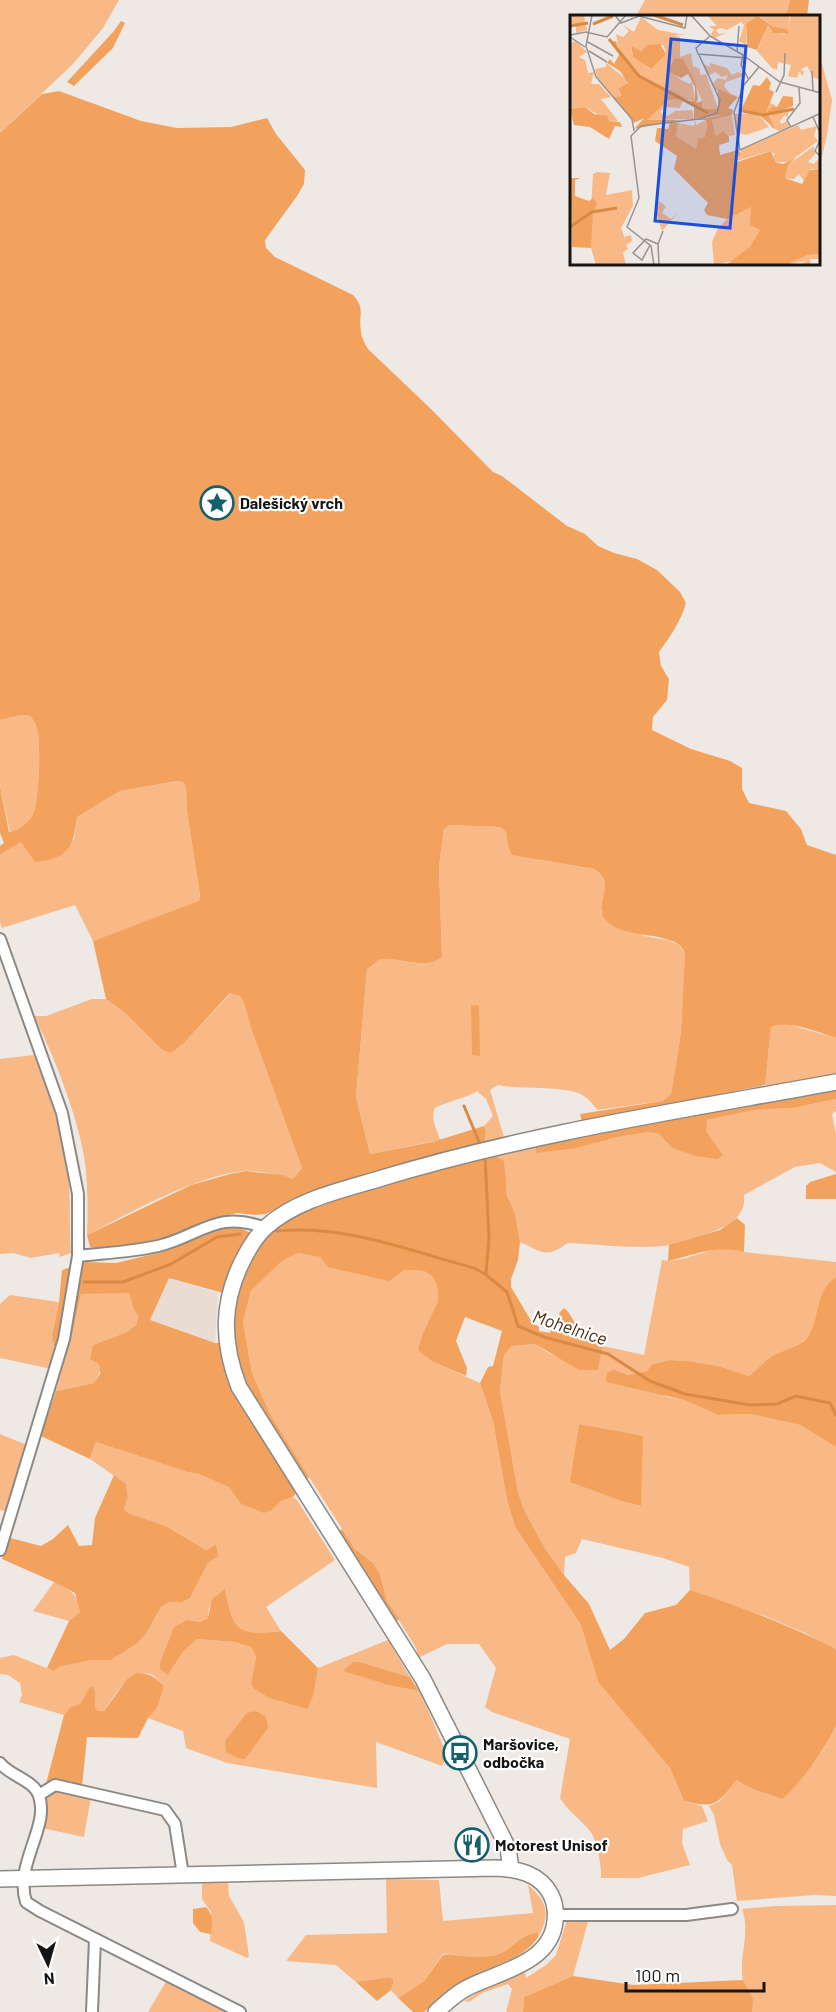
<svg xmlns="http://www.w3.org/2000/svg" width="836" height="2012" viewBox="0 0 836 2012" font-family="Barlow,sans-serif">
	<rect width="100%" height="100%" fill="#eee9e5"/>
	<path fill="#e8dcd3" d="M169,1278L218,1293L215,1343L150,1320Z"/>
	<path fill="#f8b986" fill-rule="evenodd" d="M0,0H119L103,28L73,64L0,133Z
		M645,0H790L786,16H636Z
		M820,57L832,100L827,135L820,165Z
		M21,715L30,716C33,720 36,723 37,728C41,742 39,800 34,812C29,822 20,831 10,832L0,786V720Z
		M177,781L183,782L186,787L187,812L200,895L199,902L93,941L75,905L2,928L0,922V855L21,842L74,840L77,817L120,791Z
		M450,825L500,827L506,832L508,847L541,860L594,869C611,879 604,895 601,912L644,936L668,940L679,945L685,953V961L681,1033L671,1094L662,1101L598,1110C594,1106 590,1100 584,1096C568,1085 521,1090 498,1085L490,1090L504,1137L485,1144L486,1132L484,1126L493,1116L486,1099L477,1091C467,1098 448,1101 435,1108C430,1121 437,1127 440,1140L370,1154L356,1097L367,969C371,967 375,962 379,960C397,955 425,972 442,957L439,866L444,829Z
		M231,993L240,996L244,1003L251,1028L302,1168L293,1179C282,1175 255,1170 243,1171C193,1177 131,1212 87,1235C88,1209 88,1182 84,1156C76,1112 54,1056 34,1016H46L92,999H106L125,1013L161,1049L185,1042Z
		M777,1024H787L836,1038V1074L780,1085H765L771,1026Z
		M34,1055C48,1094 65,1133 68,1175C71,1201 69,1227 71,1253L60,1257L59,1253L31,1258L13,1253L0,1254V1059Z
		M836,1099V1111L832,1114L836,1134V1172L820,1163L795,1167L744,1195C747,1222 718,1230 697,1237C688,1239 679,1243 670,1245C639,1250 599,1244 568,1243C546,1259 542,1252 520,1242C515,1216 503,1188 504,1161L493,1154L536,1145L577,1148L618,1137L649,1132L659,1134L672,1148L723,1155L705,1131L706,1120L754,1110L793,1108Z
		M716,1249H733L744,1252L836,1262V1277C815,1292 821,1318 807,1338C800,1346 780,1351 770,1357C763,1363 756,1370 749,1376L719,1366L689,1361L670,1360L652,1364L647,1371L627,1375L667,1397L684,1400L718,1415L750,1414L800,1425L836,1447V1650L805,1633L765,1616L690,1590L689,1567L663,1558L582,1539L576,1553L565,1557L564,1575L546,1550L524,1510L518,1492L500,1391L504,1355L512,1346L535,1344L550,1354L598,1370L603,1346L644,1355L662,1260C680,1263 698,1253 716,1249ZM579,1424L599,1428L640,1506L621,1501L571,1482Z
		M298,1253L404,1270L424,1271L432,1276L437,1285L438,1301L423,1333L433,1362L480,1383L493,1421L507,1500L515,1527L581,1625L598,1682L670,1768L684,1801L702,1806L708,1821L683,1829L682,1843L690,1865L638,1878H601C602,1868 597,1839 590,1831C580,1819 568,1811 560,1798L570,1739L492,1712L485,1707L496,1668L479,1644H447L418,1658L416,1648L387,1601L380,1574L373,1563L355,1549L309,1477L270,1414L252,1373L243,1322L251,1291L282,1261Z
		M121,1292L129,1293L133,1308L138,1314L136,1325L127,1332L93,1345C98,1361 104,1369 94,1383L56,1391L81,1294Z
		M10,1295L59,1302L52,1333L54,1346L52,1369L0,1358V1304Z
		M0,1434L27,1445L5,1511L0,1510Z
		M96,1442L187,1472L199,1474L230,1487L241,1504L272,1510L281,1501L293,1497L297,1500L335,1560L266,1607L281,1631C238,1636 233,1632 225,1590L209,1608L208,1618L200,1622L188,1620L168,1675L183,1652L196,1639L234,1642L251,1647L256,1657L251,1683L314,1695L318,1668L388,1640L410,1677L360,1662L392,1686L419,1691C430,1713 439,1735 447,1757L442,1766L376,1742L377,1788L227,1763L186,1748L183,1731L148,1718L157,1708L164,1686C161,1683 157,1678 154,1676C132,1663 114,1697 104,1711H98L94,1708L95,1690L80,1704L70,1707L64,1715L19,1702L22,1695L20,1683L8,1675L0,1674V1658L14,1655L54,1671L59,1667L92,1660H111L136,1643L146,1634L161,1607L170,1602L181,1603L190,1598L208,1563L206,1550L166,1526L128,1513L124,1509L128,1497L126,1484L90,1459Z
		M54,1582C71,1591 77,1592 80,1612L69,1621L33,1611Z
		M836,1726V1896L814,1895L737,1901L732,1865L727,1860L720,1844L714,1815L709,1806L720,1801L737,1780C750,1790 766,1793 782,1799C802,1780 825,1751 836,1726Z
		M56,1789L91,1797L84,1837L42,1828L44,1797Z
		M386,1879L439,1880L443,1921L533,1913L528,1885C548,1902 550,1914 539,1936L537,1932C517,1936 512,1951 496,1955C486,1957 472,1957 462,1956C455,1955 451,1953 443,1954L424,1981L398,1998L391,1990L394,1980L390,1977L356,1982L336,1965L286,1961L306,1935L387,1933Z
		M202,1880H228L229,1896L244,1922L249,1956L247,1958L210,1941L211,1912L202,1899Z
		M836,1905V2012H752C753,1993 747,1995 743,1981C738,1958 751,1933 742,1909L774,1906Z
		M587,1919L588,1922L573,1976L524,1997L523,2012H506L512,1989L508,1984L482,1993L469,2002L464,2001L483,1989L525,1971L526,1978L546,1965L556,1955L567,1920Z
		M167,1980L221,2007L223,2012H148Z"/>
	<path fill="#f2a25d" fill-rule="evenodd" d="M790,0H809L807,16H786Z
		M121,21L125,23L113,48L74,86L67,82L113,32Z
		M59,91L141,121L177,128L231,127L267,118L276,134L305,170L304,184L297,196L265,240L266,248L275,257L353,295C366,309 358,315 361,331C361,338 365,343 368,349L431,409L493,472L502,476L567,526L585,534L598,546L614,553L637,559L657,570L680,592L686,603C681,621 670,637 659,652L661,666L669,679L667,700L653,717L652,730L691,749L730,761L742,768V789L749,803L786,811L801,829L807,845L836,855V1038C820,1033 787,1019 771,1027L765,1085L582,1122L580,1114L662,1101L671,1094L681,1033L685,953C683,950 682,947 679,945C665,932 618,938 605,919C593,903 618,883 594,869L512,855L508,847L506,832L500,827L450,825L444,829L439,866L442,957C425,972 397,955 379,960C375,962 371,967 367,969L356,1097L370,1154L432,1142L484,1126L486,1131L485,1144L315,1191L288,1202L266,1214L255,1215L237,1213L215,1218L166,1237L114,1250L90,1247L87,1235L191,1185L230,1174L246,1171L282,1175L293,1179L302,1168L251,1028L244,1003L240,996L230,993L185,1042L171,1053L161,1049L125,1013L106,999L93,941L199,901L200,895L187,812L186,787L183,782L177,781L120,791L77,817C73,849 68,858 35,862L21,842L0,855V846L4,843L0,833V786L9,832C20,831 33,819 35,808C39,791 41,744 37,728C36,723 33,720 30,716L21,715L0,720V133L42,94Z
		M471,1005L479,1006L480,1056L472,1055Z
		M836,1089V1099L793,1108L754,1110L707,1120L706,1131L723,1155L718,1159L696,1156L672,1148L659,1134L649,1132L618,1137L577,1148L536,1153V1145Z
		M493,1154L504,1161L507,1194L515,1215L520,1242L518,1260L511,1279V1287L533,1324L539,1326V1331L550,1333L552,1327L556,1325L560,1312L564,1308C571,1313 571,1318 576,1324C582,1332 593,1341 603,1346L598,1370H579L535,1344L512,1346L504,1355L500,1391L518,1492L524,1510L546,1550L564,1575L589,1604L610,1650L624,1639L645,1613L676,1605L690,1590C739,1606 786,1624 832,1647L836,1650V1726C827,1746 799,1786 782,1799C766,1793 750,1790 737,1780C717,1804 716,1809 684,1801L670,1768L598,1682L581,1625L515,1527L507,1500L493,1421L480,1383L488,1367L493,1366L502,1331L465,1317L456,1341L467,1368L466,1376L433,1362L418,1350L423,1333L438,1301L437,1285L432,1276L424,1271L404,1270L389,1281L328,1267L320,1257L298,1253L282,1261L251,1291L243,1322L252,1373L270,1414L309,1477L293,1497L281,1501L272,1510L264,1513L241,1504L229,1487L199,1474L187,1472L96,1442L90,1459L41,1436L56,1391L94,1383L100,1374L99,1364L90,1359L93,1345L127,1332L136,1325L138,1315L133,1308L129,1293L81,1294L69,1347L54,1346L52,1334L59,1302L62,1270L85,1262L116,1263L162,1252L210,1229L227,1227H236L247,1231L261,1242L281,1220L310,1207L464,1160ZM169,1278L234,1296L232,1343H215L150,1320Z
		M836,1174V1199H806V1186L810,1182Z
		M737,1218L745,1225L744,1252C716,1244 695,1255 668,1261L669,1245L720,1230Z
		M836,1277V1447L800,1425L750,1414L718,1415L684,1400L606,1382L607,1373L614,1370L627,1375L647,1371L652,1364L670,1360L689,1361L719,1366L749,1376C756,1370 763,1363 770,1357C780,1351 801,1346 807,1338C821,1318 814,1292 836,1277Z
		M579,1424L643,1436L641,1506L621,1501L570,1482Z
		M114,1475L126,1484L128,1497L124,1509L128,1513L166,1526L206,1550L216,1545L218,1556L208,1563L190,1598L181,1603L170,1602L161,1607L146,1634L136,1644L111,1660H92L59,1667L54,1671L47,1668L69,1621L80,1612L75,1593L54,1582L2,1559L10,1538L41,1546L53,1539L68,1525L79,1546L92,1545L95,1518Z
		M342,1529L355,1549L373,1563L380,1574L387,1601L399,1619L395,1624L337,1533Z
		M225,1589C233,1632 238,1636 281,1631L318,1668L314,1694L307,1709L270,1698L254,1689L251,1683L256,1657L251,1647L234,1642L197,1639L183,1652L168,1675L160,1669V1663L174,1627L188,1620L200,1622L208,1618L212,1599Z
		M353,1662H360L410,1677L419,1691L392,1686L343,1671Z
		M137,1673C150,1673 155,1677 164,1686L157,1708L148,1718L138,1738L87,1737L82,1787L55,1783L46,1784L64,1715L70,1707L80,1704L90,1687H92L95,1689V1708L98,1711H104L128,1678Z
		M256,1711L266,1717L268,1728L245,1759L238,1758L226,1752L225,1741L247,1713Z
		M206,1907C214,1916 212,1923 211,1934L200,1932L193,1923V1909Z
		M537,1932L539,1936C524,1959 497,1964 474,1975C455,1985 440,1998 424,2012H413L398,1998L424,1981L443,1955C451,1953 455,1955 462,1956C472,1957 486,1957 496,1955C512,1951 517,1936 537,1932Z
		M573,1976L633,1985L743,1980L753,1999L752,2012H523L524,1997Z
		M390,1977L394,1980L391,1990L377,2001L356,1982Z"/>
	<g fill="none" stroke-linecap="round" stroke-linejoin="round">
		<path stroke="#d98a44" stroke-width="3" d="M464,1106L480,1144
			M485,1157L489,1239L486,1273
			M277,1231C344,1224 410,1251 474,1268L485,1274L507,1292L518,1326L544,1337L608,1354L650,1381L685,1394L750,1405L777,1404L796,1396L830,1403L836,1415
			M84,1282H123L171,1264L217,1237L240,1234"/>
		<defs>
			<path id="street" d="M0,939L62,1113L78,1194V1256L64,1339L0,1550
				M78,1256C105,1253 131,1252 158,1246C200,1236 217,1209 265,1228
				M0,1763C10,1776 34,1780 39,1796C50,1827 14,1864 26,1902L40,1911L240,2012
				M39,1795L55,1785L165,1810L175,1824L183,1875
				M556,1915H686L732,1909
				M92,2012L95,1939"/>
			<path id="secondary" d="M511,1869L508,1848L423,1679L239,1387C222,1343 221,1303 243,1260C249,1248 256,1236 266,1227C297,1199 343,1190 382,1178C531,1133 684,1110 836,1082
				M0,1879L496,1868C517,1869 540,1873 551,1895C555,1903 556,1912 555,1921C551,1965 495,1972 465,1989C454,1995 445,2004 436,2012"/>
		</defs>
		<use href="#street" stroke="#8c8884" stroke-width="14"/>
		<use href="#secondary" stroke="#8c8884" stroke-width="18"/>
		<use href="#street" stroke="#fff" stroke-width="10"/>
		<use href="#secondary" stroke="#fff" stroke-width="15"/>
	</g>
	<defs>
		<symbol id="sight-ring" viewBox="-11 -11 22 22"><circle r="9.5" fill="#fff" stroke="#14606c" stroke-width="1.5"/><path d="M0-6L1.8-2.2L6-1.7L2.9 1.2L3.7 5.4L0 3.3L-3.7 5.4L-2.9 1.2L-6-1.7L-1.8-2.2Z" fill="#14606c"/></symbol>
		<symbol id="bus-ring" viewBox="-11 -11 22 22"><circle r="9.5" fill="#fff" stroke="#14606c" stroke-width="1.5"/><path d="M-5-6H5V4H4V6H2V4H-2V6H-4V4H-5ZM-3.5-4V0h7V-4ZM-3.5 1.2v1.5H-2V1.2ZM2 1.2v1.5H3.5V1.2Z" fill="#14606c"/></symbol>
		<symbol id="restaurant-ring" viewBox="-11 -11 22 22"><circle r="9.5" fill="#fff" stroke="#14606c" stroke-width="1.5"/><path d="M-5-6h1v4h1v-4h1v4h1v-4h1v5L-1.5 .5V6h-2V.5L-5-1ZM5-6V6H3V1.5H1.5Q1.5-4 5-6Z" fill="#14606c"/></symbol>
	</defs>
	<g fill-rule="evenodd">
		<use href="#sight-ring" x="198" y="484" width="38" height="38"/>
		<use href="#bus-ring" x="441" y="1734" width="38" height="38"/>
		<use href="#restaurant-ring" x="453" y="1826" width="38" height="38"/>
	</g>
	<g text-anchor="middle" stroke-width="4.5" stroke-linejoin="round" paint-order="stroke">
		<g font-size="16" font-weight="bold" fill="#171514" stroke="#fff" text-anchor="start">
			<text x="240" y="509">Dalešický vrch</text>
			<text x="483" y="1750">Maršovice,<tspan x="483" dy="18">odbočka</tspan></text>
			<text x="495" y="1851">Motorest Unisof</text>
		</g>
		<g font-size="18" font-style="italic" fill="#492a0c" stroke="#fff">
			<text transform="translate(570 1328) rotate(18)" y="6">Mohelnice</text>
		</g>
	</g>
	<g transform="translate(570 15)">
		<rect width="250" height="250" fill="#eee9e5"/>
		<path d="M0,0L14,1L17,15L6,18V10H0ZM137,0H220L218,12L221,0H250V65L243,62L237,51L230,55L234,56L233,61L229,56L227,63L218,61L221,50L208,47L207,55L202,53L187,36L198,10L202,17L215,20L217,16L202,11L189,1L176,10V30L169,26L174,10L171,7L157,15L150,13L146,15L149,19L157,18L144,23L141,19L144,15L139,11H147ZM71,2L88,15L115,20H105L110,22V42L121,38L123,51L130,54V60L136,59L148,94L143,97L131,94L132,86L120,56L113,44H104L97,53L111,65L120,69L122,66L125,86L113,85L110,93L95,92L90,97L98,101L105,96L122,95L124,104L76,105L98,85L115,83L70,60L49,37L46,19L53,22L59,16L53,10L64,17ZM82,30H93L96,37L80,54L62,40L61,32L71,36ZM6,26L17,37L9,42L15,45L18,58L24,57L21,69H29L41,82L31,84L48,106H39L15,92L0,94V28ZM36,48L57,65V70L48,75L52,81L43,82L28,65L25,54L36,52ZM140,48L157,53L162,60L168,57L176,60L156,67L154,71L163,82L146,75L142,69L148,63L156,65L158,60L152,62L145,57L138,61L134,49L140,52ZM200,88L207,91H203L202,98L219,96L217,103L215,100L210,106L211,109L217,106L220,112L209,116L201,112L200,98H196ZM187,98L199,112L176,120L166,117L164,99ZM162,100L165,120L159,121L154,117L146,121L142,105ZM125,105L126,110L136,105L137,111L135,122L128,123L126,134L106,121L108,108L124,111ZM228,110L231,115L247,111L244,121L248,126L219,147H205L202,143L205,139L200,136L163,147L164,138L167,142L172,139L170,135ZM244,131L245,139L238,147L244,149L250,142V154H241L234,166L229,159L224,164L215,163L218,150ZM27,157L40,158L36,180L62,175L63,191L51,213L56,226L54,222L61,220L62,226L56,230L58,234L53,237L56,250H26L21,233V194L23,159ZM89,186L96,191L92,198L101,204L108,198L92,216L86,197ZM181,192V212L190,215L186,226L167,245L144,250L142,227L148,213L161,200ZM250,239V244H240L241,250H230L236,246L215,250L238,240Z" fill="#f8b986" fill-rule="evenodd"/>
		<path d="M188,1L202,11L218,15V19L203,18L198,10L187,35L177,32L176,9ZM46,26L49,37L70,60L116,83L98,85L77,105H110L64,114L74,103L64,108L43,82L52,81L48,74L58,68L50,56L37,48L40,44L44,49L49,40L41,27ZM90,29L96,39L81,54L63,42L61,31L71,36L78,30ZM104,44H113L120,56L126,70L128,84L126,88L132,86V94H148V74L168,82L158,93L163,95L162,100L142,105L146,121L153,116L159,121V127L149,130L150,140L168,135L172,139L167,142L164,138V148L201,136L205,147L213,149L226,143L218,150L215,163L232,169L240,155L250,154V239L238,240L215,250H156L180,232L190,215L180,211L181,192L157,204L137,200L134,195L138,188L104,154L107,141L85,126L87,113L80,112L98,114L100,108H108L106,121L126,134L128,123L135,122L137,111L136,105H125L151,100L124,104V92L116,86H125V72L118,59L111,63L97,56ZM197,62L201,68L199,74L204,77L196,98L203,91L207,92L213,81L223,82V91L199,100L205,114L187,98L170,97L183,70L190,71ZM15,92L24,99L37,101L39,106L50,107L52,112L45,111L39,124L20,112L4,110L0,94ZM0,163H11L5,165V181L19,186L23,183L27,189L23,197L21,233L2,232Z" fill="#f2a25d"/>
		<path fill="none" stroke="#d98a44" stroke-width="3" d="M84,0L113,10M23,9L43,1M0,11L18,8M39,24L69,61L138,98M173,96L193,100L224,94M0,212L22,197L47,193"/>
		<path fill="none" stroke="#989491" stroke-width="1.5" d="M22,0L16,31L26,62L62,104L64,116M45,0L51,8L69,1L115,13L117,0M121,0L140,21L126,33L128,39L177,43L210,67L251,78M0,20L16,17L37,22L56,0M140,21L173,40L171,50L179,65M0,22L15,32M16,26L43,41M19,36L37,47M167,37L169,11M189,52L174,70L164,97L170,135L251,98M242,56L243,76M206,77L214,60L215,38M243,102L251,120M221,112L217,105L230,88L229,73M251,123L245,136L251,142M80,230L72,245L63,238L76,224L88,229M84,250L81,231L57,212L69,183L61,121L71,111L129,104L147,98L150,85L129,40M89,250L88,229L93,216"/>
		<path fill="#1d4ed8" fill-opacity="0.15" stroke="#1d4ed8" stroke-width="3" d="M101,24L176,31L160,213L85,206Z"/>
		<rect width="250" height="250" fill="none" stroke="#171514" stroke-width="3"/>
	</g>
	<g transform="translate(48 1964) rotate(175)" stroke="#ffffff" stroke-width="4.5" paint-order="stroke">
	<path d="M0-4.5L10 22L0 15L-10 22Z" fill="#171514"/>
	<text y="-9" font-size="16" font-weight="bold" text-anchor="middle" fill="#171514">N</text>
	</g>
	<path d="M626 1982v9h138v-9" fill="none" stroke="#171514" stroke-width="3"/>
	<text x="635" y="1982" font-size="18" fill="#171514" stroke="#ffffff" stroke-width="4.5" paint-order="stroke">100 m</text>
</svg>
